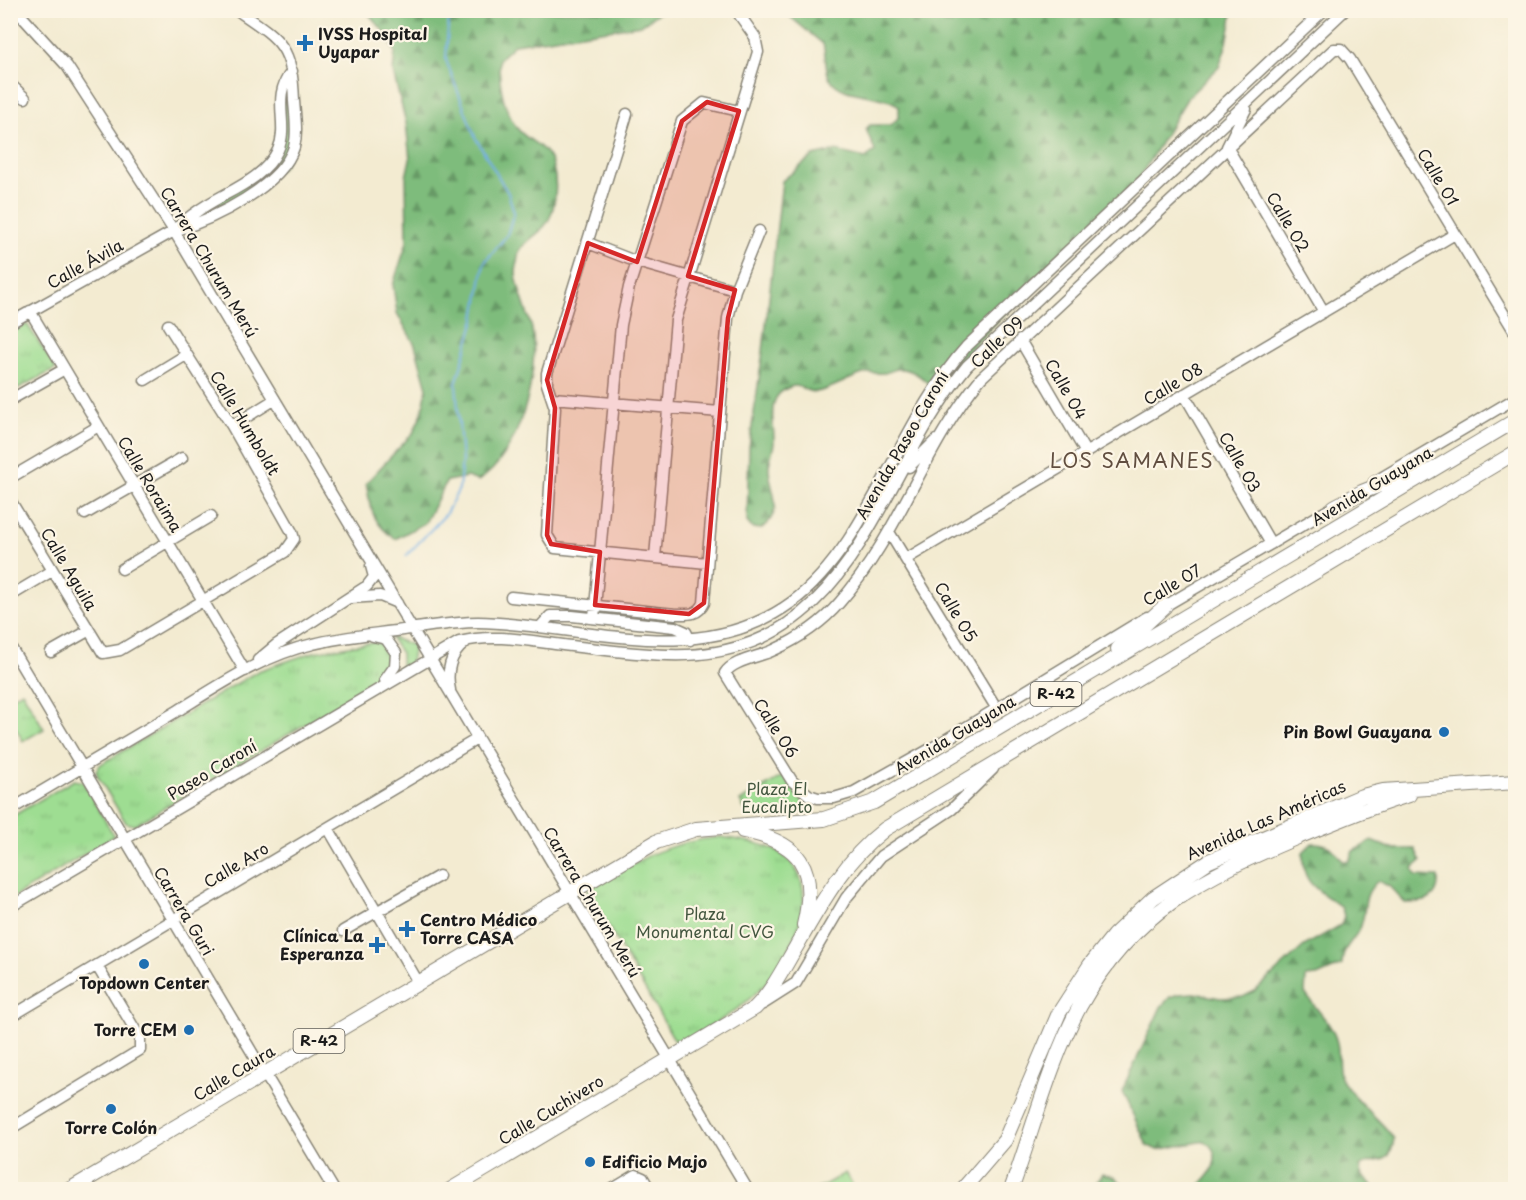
<svg xmlns="http://www.w3.org/2000/svg" width="1526" height="1200" viewBox="0 0 1526 1200" font-family="'Playpen Sans',sans-serif">
	<defs>
		<pattern id="grass-tufts" width="24" height="20" patternUnits="userSpaceOnUse" patternTransform="scale(1.5)"><rect width="24" height="20" fill="#9edd92"/><path d="M3 7l-1-3M5 7V3M7 7l1-3M15 17l-1-3M17 17v-4M19 17l1-3" fill="none" stroke="#88bd7d"/></pattern>
		<pattern id="forest-firs" width="22" height="20" patternUnits="userSpaceOnUse" patternTransform="scale(1.5)"><rect width="22" height="20" fill="#7ebc7c"/><path d="M5 1l3.5 6h-7zM16 11l3.5 6h-7z" fill="#669865"/></pattern>
	</defs>
	<rect width="100%" height="100%" fill="#fcf5e5"/>
	<filter id="ink" filterUnits="userSpaceOnUse"><feTurbulence type="fractalNoise" baseFrequency=".0167" numOctaves="2"/><feDisplacementMap in="SourceGraphic" scale="12" xChannelSelector="R" yChannelSelector="G"/><feConvolveMatrix kernelMatrix="1 2 1 2 8 2 1 2 1" color-interpolation-filters="sRGB"/></filter>
	<filter id="wash" filterUnits="userSpaceOnUse"><feTurbulence type="fractalNoise" baseFrequency=".008" numOctaves="4" result="noise"/><feDisplacementMap in="SourceGraphic" scale="24" xChannelSelector="R" yChannelSelector="G"/><feGaussianBlur stdDeviation="1.35" result="paint"/><feColorMatrix in="noise" values="0 0 0 0 0 0 0 0 0 0 0 0 0 0 0 0 0 1.4 0 .05"/><feComposite in="paint" operator="in"/></filter>
	<g filter="url(#wash)">
		<rect width="100%" height="100%" fill="#f3ebd1"/>
		<path fill="url(#grass-tufts)" stroke="#5d7c57" stroke-width="1.5" d="M292,71L296,126L284,166L200,224L194,213L256,175L275,156L280,96Z
			M27,324L56,369L11,392L10,333Z
			M390,637L414,646L411,662L401,670V653Z
			M373,642L386,645L393,654L387,676L135,825L126,823L97,775L96,770L101,764L258,671L314,652Z
			M22,691L44,729L23,741L11,719V698Z
			M783,776L801,800L809,805L806,812L795,815L749,817L740,801Z
			M74,780L83,782L114,836L11,899V817Z
			M721,837C740,840 761,842 778,852C831,885 790,960 758,991C735,1014 705,1029 678,1046L587,890C635,862 664,842 721,837Z
			M845,1173L855,1189H817Z"/>
		<path fill="url(#forest-firs)" stroke="#4d6c4c" stroke-width="1.5" d="M366,11H661L641,25L515,44L499,59C499,81 503,109 517,128C528,143 547,144 553,167C558,184 556,215 543,228C537,235 525,242 520,250C517,255 517,266 516,272C515,282 529,316 532,329C540,374 519,457 478,481L467,477L447,481L425,523L395,539C372,523 371,510 366,483L413,433L422,413L427,388L415,345L397,313L393,285L407,242L406,177L410,159L406,123L393,72L395,52L386,34Z
			M783,11H1233L1227,43L1219,67L1188,97L1132,190L1041,276L933,388C924,379 913,368 898,369C894,369 890,372 885,373C879,374 873,372 867,373C849,377 834,389 816,392C806,393 800,383 790,387C764,396 775,424 774,443C773,451 770,458 769,466C768,491 788,508 761,529L752,528L747,522L749,447L763,351L782,181L813,156L836,151L865,158L875,151L866,129L870,125H891L899,117V106C882,92 840,99 829,77C825,69 826,54 823,44Z
			M1372,841L1392,849H1415L1421,861L1413,868L1416,876L1438,877C1440,901 1424,903 1405,903L1389,886L1378,881C1360,896 1368,911 1360,928C1352,944 1343,945 1342,965L1317,976L1306,977L1305,993C1315,1009 1333,1024 1337,1043C1340,1056 1336,1068 1342,1080C1356,1104 1380,1117 1394,1139C1389,1172 1376,1153 1360,1167L1363,1176L1376,1189H1195C1210,1176 1226,1156 1205,1141L1157,1150L1147,1145L1122,1091L1161,1007L1170,997L1180,994L1194,993L1220,998L1243,997L1255,991L1304,946L1341,925L1344,916L1342,908C1320,889 1301,888 1303,852L1312,843C1328,842 1333,849 1343,861H1349L1353,851Z
			M1102,1174L1114,1177L1128,1189H1091Z"/>
		<g fill="none" stroke-linecap="round" stroke-linejoin="round">
			<path stroke="#72afe5" stroke-width="2" d="M406,556L445,515L459,489L462,460L456,384L475,319L484,263L507,235L514,212L508,193L475,137L446,60L448,25L452,10"/>
		</g>
	</g>
	<g filter="url(#ink)">
		<g fill="none" stroke-linecap="round" stroke-linejoin="round">
			<defs>
				<path id="minor" d="M16,10L67,66L174,231L748,1190
					M10,84L25,98
					M1246,109L1227,147L1324,312
					M627,114L547,373V384L555,408L547,535L555,548L707,563
					M177,230C214,219 282,186 294,147C298,132 295,116 294,101C292,45 281,40 237,10
					M588,243L637,262L735,290
					M30,311L245,671
					M10,323L174,231C181,225 187,218 195,213C221,193 263,182 278,150C290,123 270,98 292,71
					M1020,340L1086,453
					M145,380L186,355
					M1184,394L1271,544
					M553,398L720,412
					M10,400L63,370
					M232,426L274,400
					M909,467L936,440
					M10,478L97,427
					M1374,482L1516,398
					M10,500L103,653L120,650L285,552L294,539L292,532L232,426L168,325
					M85,514L182,458
					M889,532L997,709
					M655,557L676,320L758,52L755,37L736,10
					M906,559L1455,234
					M122,569L211,516
					M10,596L52,571
					M511,597L675,614C687,614 698,616 704,603L728,318L735,290L759,231
					M351,598L380,596L397,603
					M1160,609L1340,503
					M1147,617L932,748L854,792L834,798H818L809,795L792,781L725,673C733,660 760,657 774,650C798,639 822,623 840,602C899,535 924,446 981,378L1334,49H1341L1350,59L1516,334
					M594,618L621,325L629,287L682,121L704,103L739,111
					M540,627L550,616H572L675,627L686,632L690,640
					M373,636L386,639L396,653L395,666L385,680
					M10,646L334,1190
					M51,652L88,631
					M258,660L276,645L367,586L374,577L371,566
					M450,690C446,672 450,654 465,643
					M10,810C67,776 123,743 179,710C221,684 264,655 313,644C345,636 377,634 409,629C433,626 455,622 478,622C583,624 698,671 792,602C869,545 899,421 966,347L1324,10
					M328,828L418,982
					M10,907L459,642C494,633 529,641 563,645C598,649 633,654 668,655C854,661 875,478 967,366L1345,10
					M343,931L439,876
					M763,1004L796,983L846,898L881,856L952,809L993,769
					M10,1017L477,739
					M10,1129L140,1050V1038L97,966
					M611,1190L636,1175L643,1178L650,1190"/>
				<path id="major" d="M1334,507L1362,492L1420,469
					M1118,649L1165,606
					M743,831C800,842 818,867 804,925
					M69,1190L656,842L696,829L824,819L874,802L1516,420
					M450,1190L755,1008C773,990 783,969 796,947C821,903 845,860 885,829L1516,452
					M962,1190L1005,1140L1059,1013L1090,965L1114,935L1153,898L1209,861L1362,796L1383,791L1516,782
					M1011,1190C1033,1130 1050,1061 1080,1006C1133,911 1203,877 1298,837C1335,822 1371,806 1409,795"/>
			</defs>
			<use href="#minor" stroke="#888476" stroke-width="13"/>
			<use href="#major" stroke="#888476" stroke-width="16"/>
			<use href="#minor" stroke="#fff" stroke-width="10"/>
			<use href="#major" stroke="#fff" stroke-width="14"/>
		</g>
	</g>
	<path fill="#d62828" fill-opacity="0.2" stroke="#d62828" stroke-width="4.5" stroke-linejoin="round" d="M707,102L739,111L688,276L735,290L728,318L704,603L689,614L595,605L600,552L551,544L547,535L555,408L547,380L588,243L637,262L682,121Z"/>
	<g fill="#1f6fb2" stroke="#fcf5e5" stroke-width="2">
		<path d="M302 34h6v6h6v6h-6v6h-6v-6h-6v-6h6z"/>
		<circle cx="1444" cy="732" r="6"/>
		<path d="M404 920h6v6h6v6h-6v6h-6v-6h-6v-6h6z"/>
		<path d="M374 936h6v6h6v6h-6v6h-6v-6h-6v-6h6z"/>
		<circle cx="144" cy="964" r="6"/>
		<circle cx="189" cy="1030" r="6"/>
		<circle cx="111" cy="1109" r="6"/>
		<circle cx="590" cy="1162" r="6"/>
	</g>
	<g text-anchor="middle" stroke-width="4.5" stroke-linejoin="round" paint-order="stroke">
		<g fill="#fcf5e5" stroke="#5f5d58" stroke-width="1.5">
			<rect x="1030.5" y="682" width="51" height="24" rx="4.5"/>
			<rect x="293.5" y="1029" width="51" height="24" rx="4.5"/>
		</g>
		<g font-size="15" font-weight="bold" fill="#1c1c1c">
			<text x="1056" y="699">R-42</text>
			<text x="319" y="1046">R-42</text>
		</g>
		<g font-size="16" font-weight="bold" fill="#1c1c1c" stroke="#fcf5e5" text-anchor="start">
			<text x="318" y="40">IVSS Hospital<tspan x="318" dy="18">Uyapar</tspan></text>
			<text x="1432" y="738" text-anchor="end">Pin Bowl Guayana</text>
			<text x="420" y="926">Centro Médico<tspan x="420" dy="18">Torre CASA</tspan></text>
			<text x="364" y="942" text-anchor="end">Clínica La<tspan x="364" dy="18">Esperanza</tspan></text>
			<text x="144" y="989" text-anchor="middle">Topdown Center</text>
			<text x="177" y="1036" text-anchor="end">Torre CEM</text>
			<text x="111" y="1134" text-anchor="middle">Torre Colón</text>
			<text x="602" y="1168">Edificio Majo</text>
		</g>
		<g font-size="16" fill="#1c1c1c" stroke="#fcf5e5">
			<text transform="translate(1438 177) rotate(59)" y="6">Calle 01</text>
			<text transform="translate(1288 222) rotate(59)" y="6">Calle 02</text>
			<text transform="translate(209 262) rotate(59)" y="6">Carrera Churum Merú</text>
			<text transform="translate(85 264) rotate(-29)" y="6">Calle Ávila</text>
			<text transform="translate(997 342) rotate(-44)" y="6">Calle 09</text>
			<text transform="translate(1173 384) rotate(-31)" y="6">Calle 08</text>
			<text transform="translate(1066 389) rotate(60)" y="6">Calle 04</text>
			<text transform="translate(245 423) rotate(59)" y="6">Calle Humboldt</text>
			<text transform="translate(902 445) rotate(-60)" y="6">Avenida Paseo Caroní</text>
			<text transform="translate(1240 462) rotate(60)" y="6">Calle 03</text>
			<text transform="translate(150 484) rotate(59)" y="6">Calle Roraima</text>
			<text transform="translate(1372 486) rotate(-31)" y="6">Avenida Guayana</text>
			<text transform="translate(69 569) rotate(59)" y="6">Calle Aguila</text>
			<text transform="translate(1172 585) rotate(-31)" y="6">Calle 07</text>
			<text transform="translate(956 612) rotate(59)" y="6">Calle 05</text>
			<text transform="translate(776 728) rotate(57)" y="6">Calle 06</text>
			<text transform="translate(955 735) rotate(-31)" y="6">Avenida Guayana</text>
			<text transform="translate(212 770) rotate(-31)" y="6">Paseo Caroní</text>
			<text transform="translate(1266 820) rotate(-24)" y="6">Avenida Las Américas</text>
			<text transform="translate(236 865) rotate(-31)" y="6">Calle Aro</text>
			<text transform="translate(592 902) rotate(59)" y="6">Carrera Churum Merú</text>
			<text transform="translate(184 911) rotate(59)" y="6">Carrera Guri</text>
			<text transform="translate(234 1073) rotate(-31)" y="6">Calle Caura</text>
			<text transform="translate(551 1110) rotate(-31)" y="6">Calle Cuchivero</text>
		</g>
		<g font-size="16" fill="#43563f" stroke="#fcf5e5">
			<text x="777" y="795">Plaza El<tspan x="777" dy="18">Eucalipto</tspan></text>
			<text x="705" y="920">Plaza<tspan x="705" dy="18">Monumental CVG</tspan></text>
		</g>
		<g font-size="20" letter-spacing="1.5" fill="#614e40" stroke="#fcf5e5">
			<text x="1132" y="468">LOS SAMANES</text>
		</g>
	</g>
	<rect width="1526" height="1200" fill="none" stroke="#fcf5e5" stroke-width="36"/>
</svg>
